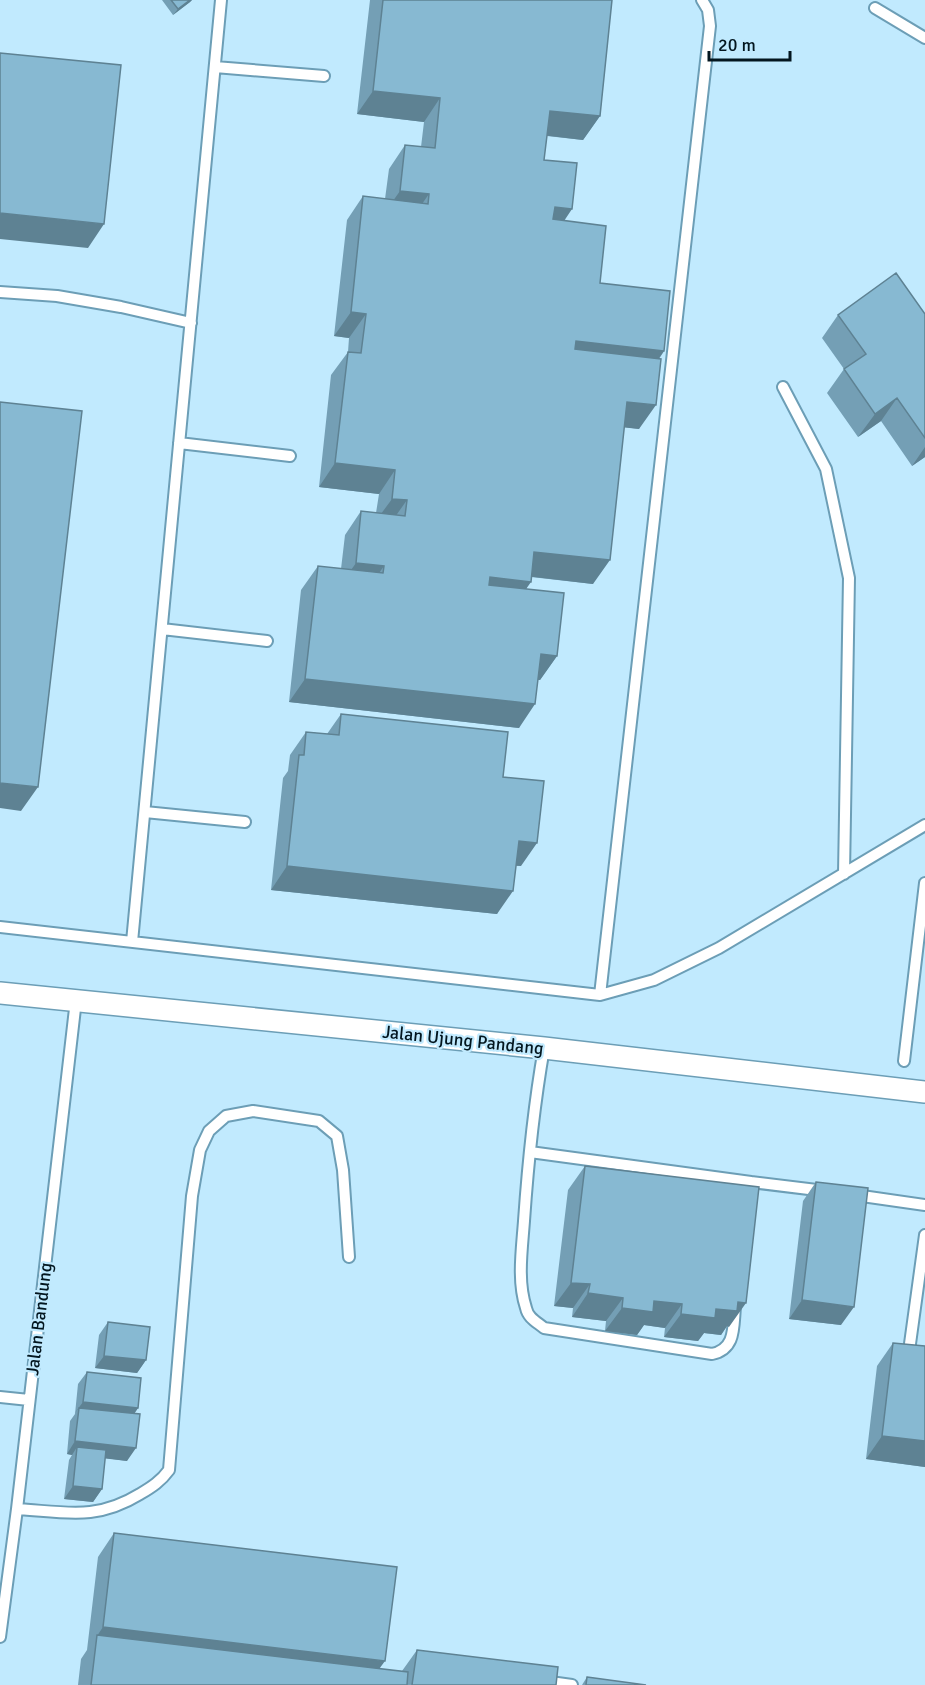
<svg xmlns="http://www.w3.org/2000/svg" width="925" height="1685" viewBox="0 0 925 1685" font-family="Signika,sans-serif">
	<rect width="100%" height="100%" fill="#c1eafe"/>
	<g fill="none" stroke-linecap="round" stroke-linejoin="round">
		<defs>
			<path id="service" d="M875,8L925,38
				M215,67L324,76
				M0,292L57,296L121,307L191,323
				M783,387L826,469L849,578L844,874
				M179,443L290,456
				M162,629L267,641
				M145,812L245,822
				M0,927L600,995L654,980L719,948L925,825
				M132,942L221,0
				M600,995L710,26L708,10L702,0
				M544,1048C534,1105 528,1163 524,1221C522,1249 517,1281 526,1308C528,1318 537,1322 544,1328L712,1354C736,1349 733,1327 735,1307
				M904,1061L925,883
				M530,1152L751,1182
				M855,1195L925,1205
				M749,1199L751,1182L825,1191
				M909,1351L925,1235
				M0,1397L29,1400
				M17,1509C66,1512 96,1521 140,1494C152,1487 161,1481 169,1470L192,1196L200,1150L209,1131L226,1116L253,1111L319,1121L337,1136L343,1170L349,1257
				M0,1637L17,1509L76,1000
				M543,1681L572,1685"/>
			<path id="minor" d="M0,993L544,1048L925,1092"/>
		</defs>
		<use href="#service" stroke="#6c9eb6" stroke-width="14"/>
		<use href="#minor" stroke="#6c9eb6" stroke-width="24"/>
		<use href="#service" stroke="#fff" stroke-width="10"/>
		<use href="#minor" stroke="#fff" stroke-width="21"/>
	</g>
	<path fill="#749fb5" d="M162,0H192L190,2L173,15Z
		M370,0H612L600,116L583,140L547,136L544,160L564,221L600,283L664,351L659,359L639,429L624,427L593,584L531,577L526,589L557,656L540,680H538L519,728L289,702L301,590L318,566L341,569L345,535L361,511L376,513L379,494L319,487L331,375L348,352L349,338L334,336L347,220L363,196L385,199L389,169L405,145L421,147L424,122L357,114Z
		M925,314V457L912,466L881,421L858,437L827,393L844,369L822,338L838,315Z
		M341,714L503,777L521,866H516L497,914L271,890L283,778L288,771L290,755L306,732L327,734Z
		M585,1166L729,1327L727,1326L721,1335L704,1333L698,1341L664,1337L665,1328L644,1325L637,1335L605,1331L606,1321L572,1317L573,1308L554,1306L568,1190Z
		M816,1182L841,1325L789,1319L803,1201Z
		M108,1322L146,1360L137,1373L95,1368L99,1335Z
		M893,1343L925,1346V1467L866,1459L877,1366Z
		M87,1372L138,1408L134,1414L127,1461L105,1458L102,1489L93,1502L64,1499L69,1460L72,1455L67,1454L70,1421L75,1414L78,1384Z
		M114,1533L380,1669L402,1671L417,1650L556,1685H78L81,1659L87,1650L98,1557Z
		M587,1677L646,1685H582Z"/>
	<path fill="#5e8293" d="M190,0H192L190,2L173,15L178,9Z
		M373,91L440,98L424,122L357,114Z
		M550,111L600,116L583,140L533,134Z
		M400,191L429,194L412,218L383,215Z
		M555,207L572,209L556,233L538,231Z
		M0,213L104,224L88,248L0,239Z
		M351,312L366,314L349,338L334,336Z
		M576,341L664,351L647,375L560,365Z
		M897,398L881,421L858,437L875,414Z
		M627,402L656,405L639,429L611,426Z
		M925,447V457L912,466Z
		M335,463L395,470L379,494L319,487Z
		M392,499L407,500L390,524L375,522Z
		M534,552L610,560L593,584L517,575Z
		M356,563L384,566L367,590L339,587Z
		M490,577L531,582L514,606L473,601Z
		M541,654L557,656L540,680L525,678Z
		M305,679L535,704L519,728L289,702Z
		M0,783L38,787L21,811L0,808Z
		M519,841L537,843L521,866L502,864Z
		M287,866L513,891L497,914L271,890Z
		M571,1283L590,1284L573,1308L554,1306Z
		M588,1293L623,1298L606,1321L572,1317Z
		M802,1300L854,1307L841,1325L789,1319Z
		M654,1301L682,1304L665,1328L644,1325L637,1335L605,1331L622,1308Z
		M738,1302L746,1303L729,1327L727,1326L721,1335L704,1333L698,1341L664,1337L681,1314L716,1309Z
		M104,1356L146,1360L137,1373L95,1368Z
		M83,1402L138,1408L129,1421L79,1408L74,1414Z
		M882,1436L925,1441V1467L866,1459Z
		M75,1441L136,1448L127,1461L76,1455L77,1447L72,1455L67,1454Z
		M73,1486L102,1489L93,1502L64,1499Z
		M103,1627L385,1661L368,1684L97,1636Z"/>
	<path fill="#87b9d2" stroke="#5e8293" stroke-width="1.5" d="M171,0H190L178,9Z
		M383,0H612L600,116L550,111L544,160L577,163L572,209L555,207L553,219L606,226L600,283L670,291L664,351L576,341L575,349L661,359L656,405L627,402L610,560L534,552L531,582L490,577L489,585L564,593L557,656L541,654L535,704L305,679L318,566L383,573L384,566L356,563L361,511L405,516L407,500L392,499L395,470L335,463L348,352L361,353L366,314L351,312L363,196L428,204L429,194L400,191L405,145L435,148L440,98L373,91Z
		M0,53L121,65L104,224L0,213Z
		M896,273L925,314V438L897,398L875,414L844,369L866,354L838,315Z
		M0,402L82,411L38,787L0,783Z
		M341,714L508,732L503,777L544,781L537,843L519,841L513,891L287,866L299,755H304L306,732L339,735Z
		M585,1166L759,1187L746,1303L738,1302L737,1311L716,1309L715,1318L681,1314L682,1304L654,1301L653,1312L622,1308L623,1298L588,1293L590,1284L571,1283Z
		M816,1182L868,1188L854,1307L802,1300Z
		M108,1322L150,1327L146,1360L104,1356Z
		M893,1343L925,1346V1441L882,1436Z
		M87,1372L141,1378L138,1408L83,1402Z
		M79,1408L140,1414L136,1448L75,1441Z
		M77,1447L106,1450L102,1489L73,1486Z
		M114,1533L397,1567L385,1661L103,1627Z
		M97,1635L408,1672L407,1685H91Z
		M417,1650L558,1667L556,1685H412Z
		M587,1677L646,1685H586Z"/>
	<g text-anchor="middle" stroke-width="4.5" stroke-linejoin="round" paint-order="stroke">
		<g font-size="18" fill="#03161f" stroke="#c1eafe">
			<text transform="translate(463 1040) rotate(6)" y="6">Jalan Ujung Pandang</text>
			<text transform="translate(39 1319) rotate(-83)" y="6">Jalan Bandung</text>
		</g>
	</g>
	<path d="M709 51v9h81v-9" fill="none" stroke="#03161f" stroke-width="3"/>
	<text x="718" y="51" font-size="18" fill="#03161f" stroke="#c1eafe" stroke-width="4.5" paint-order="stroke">20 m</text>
</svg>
